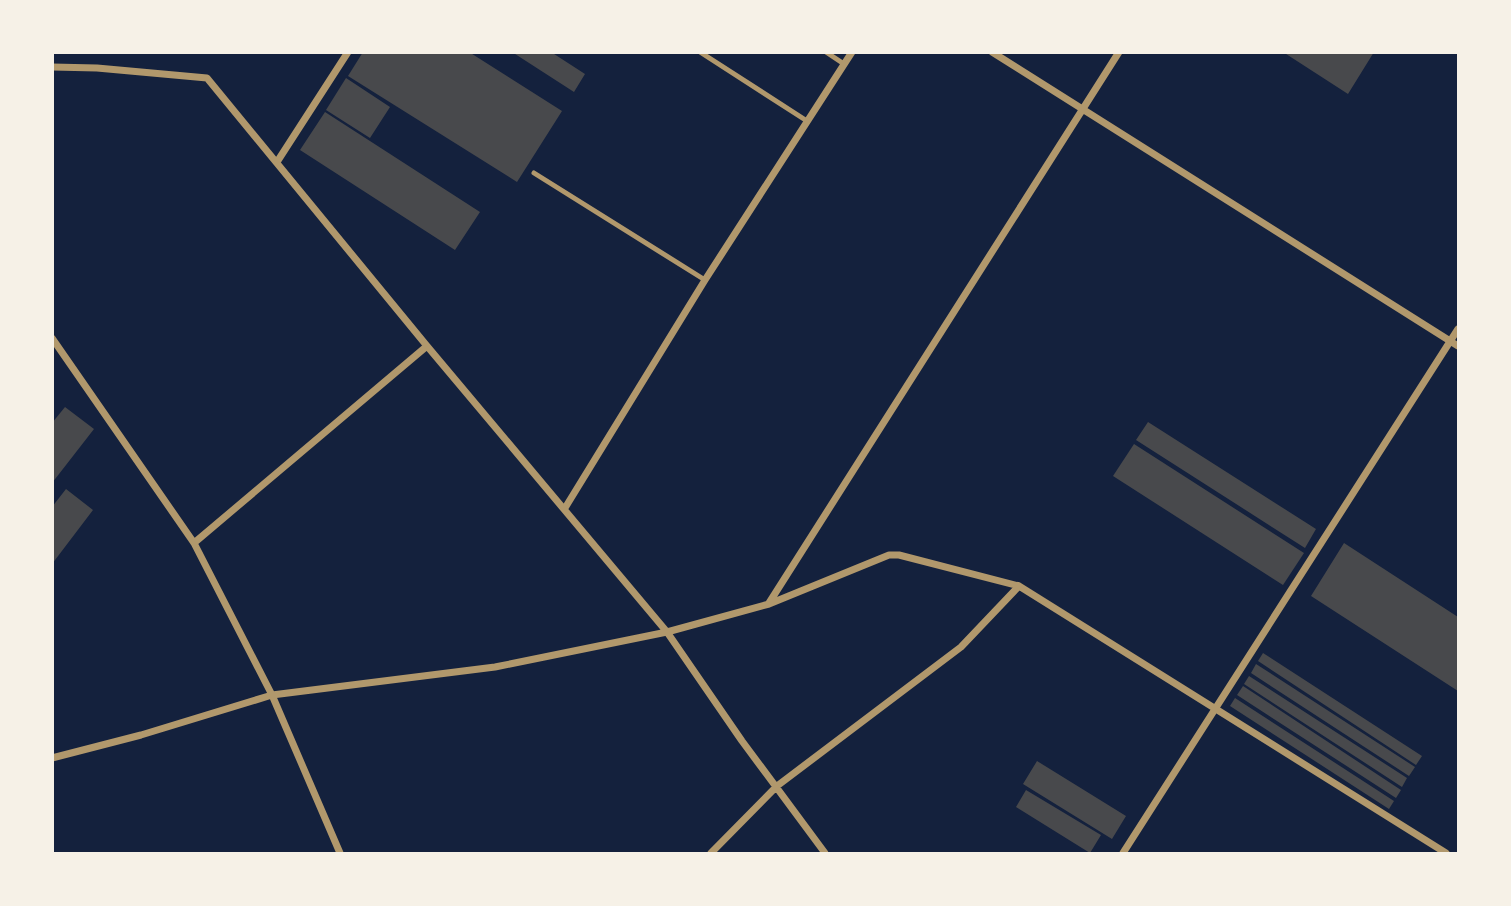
<svg xmlns="http://www.w3.org/2000/svg" width="1511" height="906" viewBox="0 0 1511 906" font-family="Merriweather,serif">
	<rect width="100%" height="100%" fill="#14213d"/>
	<path fill="#48494c" d="M363,52H469L562,111L517,182L348,76Z
		M512,52H551L585,74L574,92Z
		M1283,52H1374L1348,94Z
		M346,78L390,107L370,138L326,110Z
		M325,112L480,212L455,250L300,150Z
		M65,407L94,429L52,483V423Z
		M1148,422L1316,529L1305,548L1136,440Z
		M1134,444L1304,553L1283,585L1113,476Z
		M66,489L93,510L52,564V507Z
		M1344,543L1458,617V691L1311,596Z
		M1263,653L1422,756L1416,765L1258,661Z
		M1256,664L1415,767L1409,776L1251,673Z
		M1249,676L1407,778L1402,787L1244,684Z
		M1243,686L1401,790L1396,798L1237,695Z
		M1235,698L1394,801L1389,809L1230,706Z
		M1037,761L1126,816L1112,839L1023,784Z
		M1026,790L1101,835L1090,853L1016,807Z"/>
	<g fill="none" stroke-linecap="round" stroke-linejoin="round">
		<path stroke="#b1986c" stroke-width="5" d="M700,52L807,121
			M826,52L844,64
			M534,173L705,280"/>
		<path stroke="#b1986c" stroke-width="7" d="M992,52L1458,346
			M52,67L97,68L207,78L427,346L667,632L742,741L825,853
			M277,162L348,52
			M52,338L194,543L272,695L340,853
			M565,508L705,280L852,52
			M194,543L427,346
			M769,603L1119,52
			M52,758L141,735L272,695L495,667L667,632L769,604L889,555H899L1019,586L1446,853
			M711,853L777,786L961,647L1019,586
			M1123,853L1458,329"/>
	</g>
	<rect width="1511" height="906" fill="none" stroke="#f6f1e7" stroke-width="108"/>
</svg>
